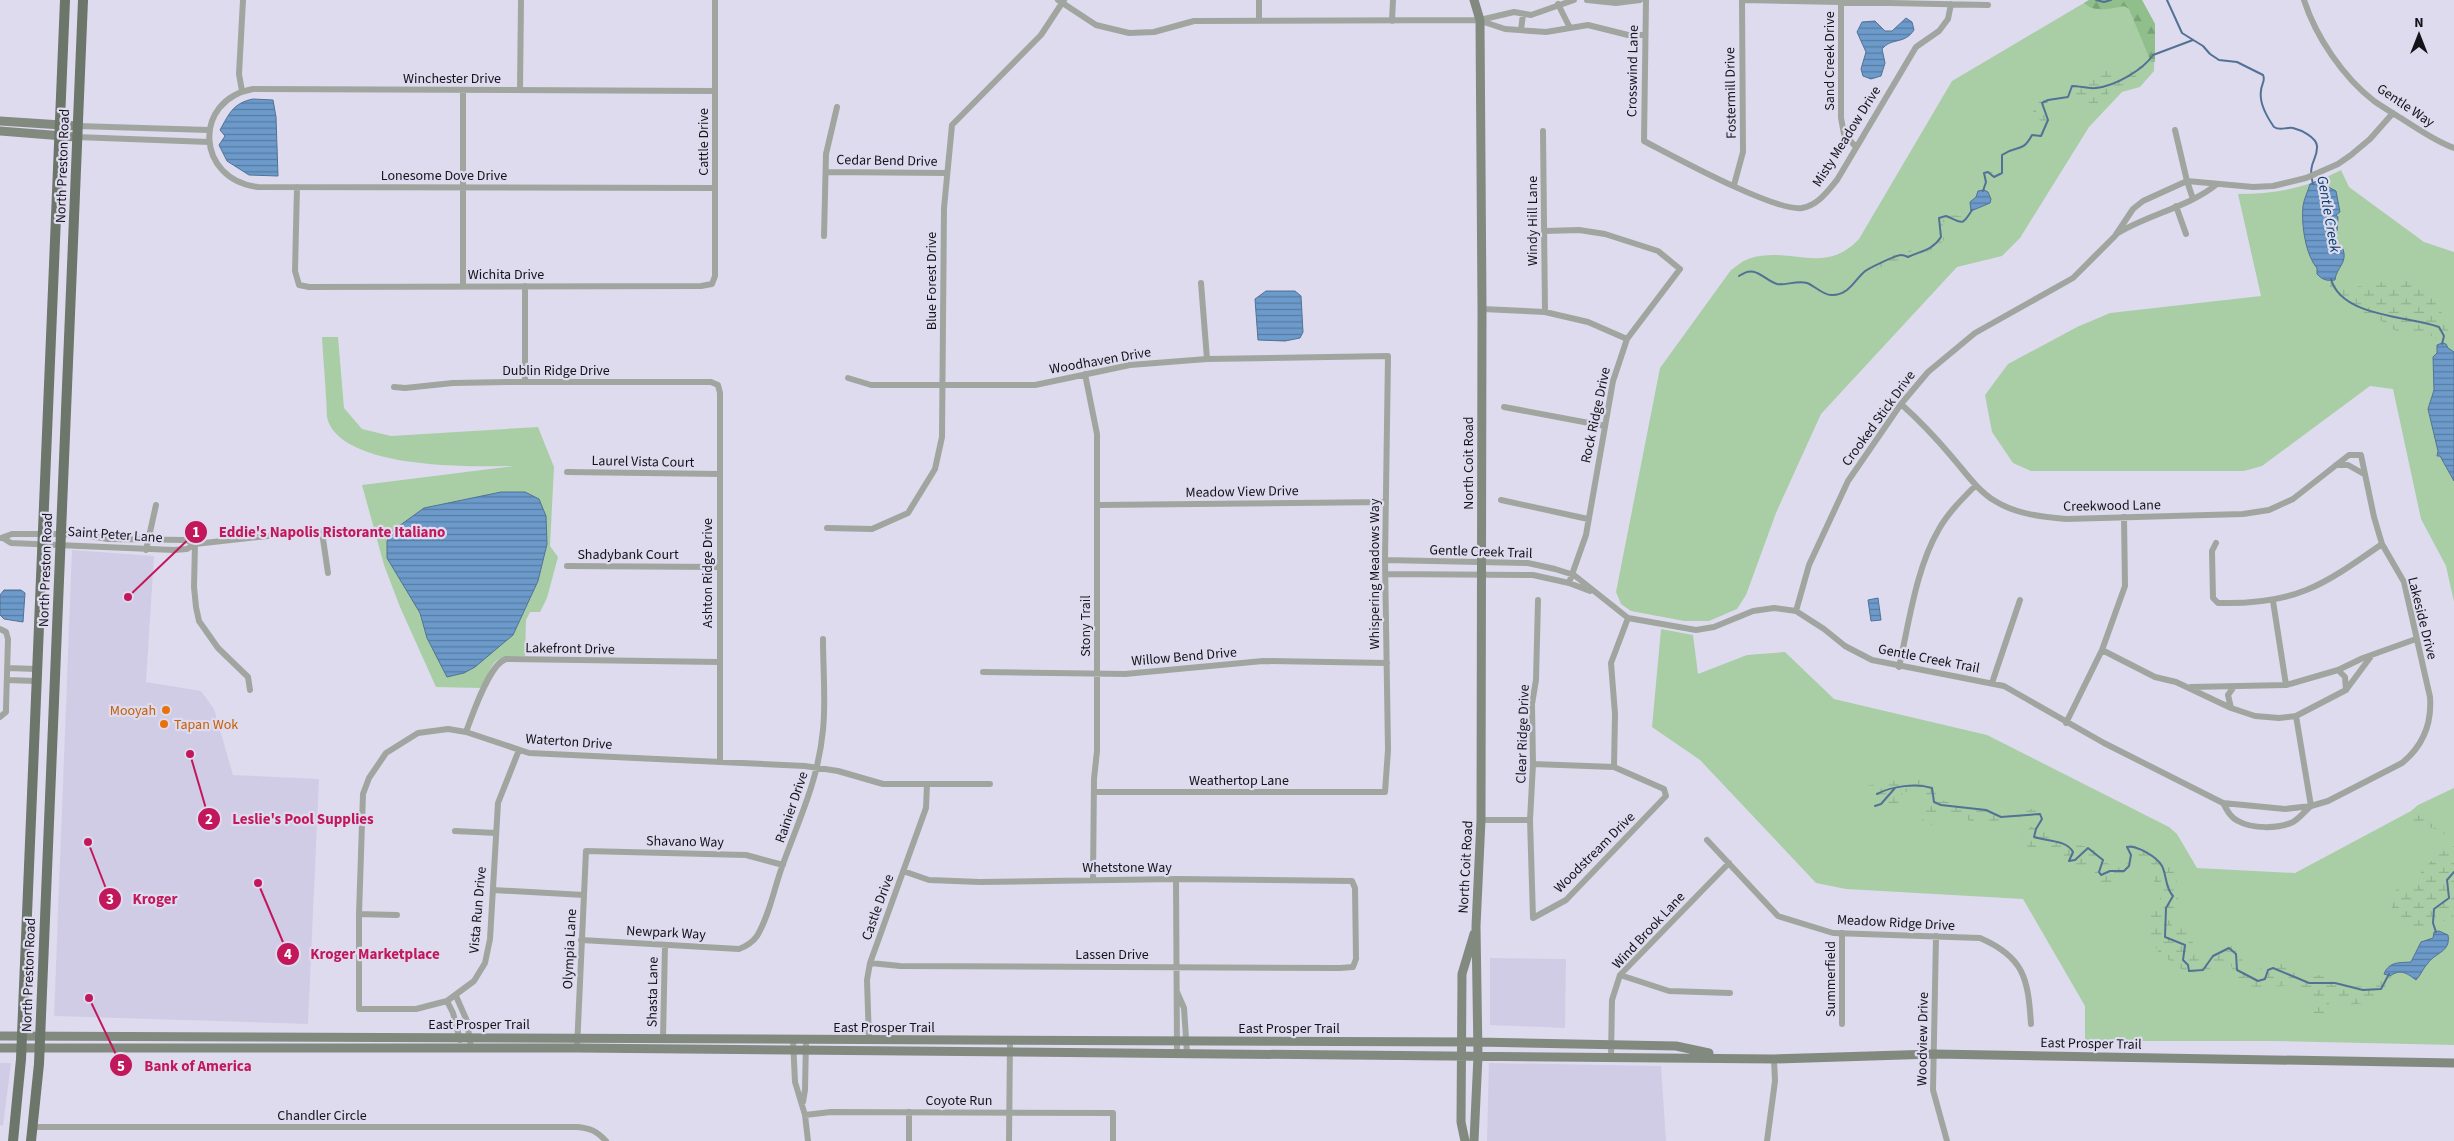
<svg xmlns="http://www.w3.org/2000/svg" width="2454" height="1141" viewBox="0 0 2454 1141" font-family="'Source Sans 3',sans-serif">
	<defs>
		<pattern id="forest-firs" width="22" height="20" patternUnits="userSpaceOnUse" patternTransform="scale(1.25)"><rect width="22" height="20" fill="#90bf8c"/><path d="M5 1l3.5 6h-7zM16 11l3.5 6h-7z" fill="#7ba378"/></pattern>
		<pattern id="wetland-marsh" width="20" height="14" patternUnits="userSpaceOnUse" patternTransform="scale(1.25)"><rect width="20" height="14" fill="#a9cea6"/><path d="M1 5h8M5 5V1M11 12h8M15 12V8" fill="none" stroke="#91b08e"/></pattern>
		<pattern id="water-rules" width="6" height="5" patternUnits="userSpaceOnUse" patternTransform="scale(1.25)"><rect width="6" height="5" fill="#6c9aca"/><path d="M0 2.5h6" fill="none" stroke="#587ca3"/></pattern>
	</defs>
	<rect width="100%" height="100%" fill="#dedbef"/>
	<path fill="#d0cce6" d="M72,550L154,556L146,682L201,691L214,709L233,775L319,779L308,1024L54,1016Z
		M1490,958L1566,959L1565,1028L1490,1025Z
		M0,1063H11L3,1126L0,1125Z
		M1489,1063L1661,1066L1666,1141H1487Z"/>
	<path fill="#a9cea6" d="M2089,0H2142L2155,24L2154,71L2140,87L2122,92L2089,127L2020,238L2002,256L1957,267L1821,414L1776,513L1746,595L1737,609L1709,621H1684L1631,611L1621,604L1616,592L1660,368L1731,270C1737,266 1743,260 1751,258C1790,246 1825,276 1859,239L1952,81Z
		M2341,170L2349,187L2424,242L2454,252V602L2446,566L2421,519L2393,389L2370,386L2262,466L2244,471H2031L2013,463L1992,432L1985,395L2008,364L2077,327L2110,313L2261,296L2238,194C2276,194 2307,188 2341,170Z
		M322,337H338L344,408L362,429L391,436L538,427L554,467L550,546L558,557L547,598L540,612H530L526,620L525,656C491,656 496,659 481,688L436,687L400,607L384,565L362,485L513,466C470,467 346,469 328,421C326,414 327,405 326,398C325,377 323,357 322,337Z
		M1661,629L1693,635L1698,674L1747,655L1785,652L1834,699L1987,735L2169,827L2177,834L2197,868L2295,873L2411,811L2418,805L2454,788V1045L2272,1041H2085V1006L2023,899L1846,889L1816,883L1700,760L1652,727Z"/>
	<path fill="url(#forest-firs)" d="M2089,0H2142L2155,24V62H2151L2129,9L2124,6C2110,9 2095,13 2084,3Z"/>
	<path fill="url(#wetland-marsh)" d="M2136,63L2143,67V75L2113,90L2090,109H2084L2076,98L2071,95L2061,100L2048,101L2051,123L2047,126L2043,135L2031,136C2029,152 2012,150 2003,156L2002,175L1992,177L1987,175L1985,190H1981L1985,182L1982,178V172L1991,171L1996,176L2001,173L2002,154L2027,144L2031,134L2041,135C2047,125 2039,120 2033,112L2036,101L2066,97L2069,87L2091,78L2100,69C2117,68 2127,82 2136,63Z
		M1971,211H1974L1964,223L1943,222L1944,240C1937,248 1928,254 1918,252C1900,260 1882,266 1865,274C1852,280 1853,294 1831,296C1824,297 1815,287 1808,284C1797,281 1787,287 1778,285C1762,282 1762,265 1740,277L1738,274L1757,272L1777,283L1804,281L1831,294L1853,286L1862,272L1881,258L1893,253H1906L1911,249C1924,252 1932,249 1940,237L1935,222L1938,215L1948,214L1965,217H1968Z
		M2399,279L2423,284L2426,287C2435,301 2452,324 2449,342L2437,345V340C2426,329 2411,334 2397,331C2392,330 2389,325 2385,323C2360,309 2340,309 2327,281L2335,280L2336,285L2350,288Z
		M1928,778L1935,787L1937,798L1940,800L2002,815L2022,812L2034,808L2041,815L2004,819L2005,824L1998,830L1983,823L1975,826C1967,817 1952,810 1939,814L1934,825L1924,824L1922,821L1926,801C1920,794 1911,791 1902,792L1903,795L1897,805C1884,805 1872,798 1866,786L1896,780Z
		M2418,815L2428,821L2443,823L2454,836V840L2436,829L2408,823Z
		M2039,824L2057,833L2059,838L2068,845C2080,845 2088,845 2098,852L2096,861L2087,864L2084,871L2074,872L2052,851L2028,847L2023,842C2023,832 2030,825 2039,824Z
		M2141,842L2146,850L2164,864L2169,862L2171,857L2175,856L2179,908L2172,920V929L2177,932L2182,928C2197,931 2190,949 2198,958C2205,958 2219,943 2233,941C2246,949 2240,962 2246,971H2258L2265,963C2277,963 2292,963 2300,972L2325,976L2332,981L2354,987L2366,985L2385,971L2387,975L2393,974L2383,993L2365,1003L2349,1005L2335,996L2331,997L2324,1021L2321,1023L2312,1012V993C2297,978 2257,993 2236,983L2231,965L2227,961L2215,964L2208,971L2188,974L2158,952L2149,929V915L2160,899L2150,869L2135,859L2124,847L2125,844L2140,846Z
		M2454,846V916C2435,924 2438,930 2415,927L2408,921L2402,924L2388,901L2399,886C2416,888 2417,884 2422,869L2442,852Z
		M2102,861L2114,866L2129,863L2131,865L2121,882H2095C2093,874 2096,866 2102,861Z"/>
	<path fill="url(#water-rules)" stroke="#527295" d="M1906,18L1912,22L1914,30C1904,45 1892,37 1882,49L1885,63L1881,76L1871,79L1863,76L1861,69L1866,52L1857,32L1862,22L1875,21L1885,31H1892Z
		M253,99L273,100L276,117L278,176L249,175L227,161L219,145L225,136L220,130C229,114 233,103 253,99Z
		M2317,181L2336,191L2340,212L2336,215L2338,217L2337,231H2332L2328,239L2330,243L2339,245L2343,249C2348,263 2336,268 2335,280C2326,281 2323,280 2317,274V268C2306,256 2301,225 2303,206C2304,199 2308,191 2310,184Z
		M1984,190L1988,192L1991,199L1990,203L1971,211L1970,202L1976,197L1978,191Z
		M1266,291H1295L1301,296L1303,332L1300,338L1285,341L1258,340L1255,299Z
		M2442,343L2446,344L2448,348L2454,352V481L2440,456H2437L2438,451L2428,409L2434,390L2433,357L2437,353V345Z
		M501,492H525L539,499L546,516L547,544L538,581L513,635L475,667L464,673L447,677L427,638L420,613L387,558V541L392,531L424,508Z
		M4,590H21L25,593L23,622L4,619L0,615V595Z
		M1878,598L1881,620L1871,621L1868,600Z
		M2439,931L2448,935C2451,952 2436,952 2428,963C2423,968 2421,975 2416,980C2408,974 2401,968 2390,976L2384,974C2389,961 2400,963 2411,962L2421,942L2433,938L2434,932Z"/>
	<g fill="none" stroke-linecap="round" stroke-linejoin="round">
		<path stroke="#527295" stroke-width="2" d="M2096,0L2104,2L2111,0
			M2167,0L2182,33L2203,46L2210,54L2219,60L2237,62L2263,75C2266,81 2261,84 2261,91C2259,103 2267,117 2274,127C2280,131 2285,127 2293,128C2301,130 2316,137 2317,146C2318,160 2307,162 2313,184
			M1983,191L1986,182L1984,173L1988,172L1994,177L2002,173V155C2017,144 2022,154 2032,135L2041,136L2048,120L2042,103L2048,100L2068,97L2072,86C2080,86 2088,89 2096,88C2115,86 2143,70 2153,55L2193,40
			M1739,276C1756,264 1762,279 1777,284C1784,286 1797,280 1807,283C1815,286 1823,295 1831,295C1848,296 1854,281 1864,272C1867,269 1896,255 1901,255C1903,255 1906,256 1908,257C1920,251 1932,251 1941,237L1939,218L1946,216C1962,222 1961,228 1972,210
			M2331,279C2341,317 2409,316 2439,327L2444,336L2442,344
			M1877,794C1892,786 1916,783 1932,788L1934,802L1941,805L1986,810L2001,817L2040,814L2042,819L2036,829L2034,837C2046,841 2067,840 2073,852L2069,861L2075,860L2088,848L2103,860L2099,872L2101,875L2110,871H2124L2129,866L2131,855L2127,847C2137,845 2157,857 2162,866C2167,876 2165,888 2173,896L2166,908L2165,937L2185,945L2183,960L2188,965L2189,971L2203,970L2213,956L2229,948L2236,954L2237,970L2258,981L2265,979L2268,970L2273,968L2309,983H2335L2363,990L2381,989L2389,974
			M1875,806L1881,804L1895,788
			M2436,932L2433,923L2434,909L2449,898L2447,880L2454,872"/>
		<path stroke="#a0a69f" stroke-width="6" d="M1058,0L1096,25L1129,33L1154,32L1194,21L1480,20L1514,12L1531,15L1574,0
			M1587,0L1616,3L1640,0
			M1646,0L1644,141C1673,156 1775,212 1802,208C1818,205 1827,192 1837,180L1916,47L1939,31L1948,19L1951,4
			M1742,0L1988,5
			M2304,0C2316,37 2343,77 2374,101C2384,108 2396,115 2407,122C2421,131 2437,142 2454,148
			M1841,1V118L1844,134L1855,146
			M1558,4L1570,28
			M1259,21V0
			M1392,21L1393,0
			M1481,21L1505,29L1546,32L1588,25L1628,35H1645
			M1521,30L1523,14
			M463,90V286
			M520,90L521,0
			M242,91L239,74L243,0
			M715,91L253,89C192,100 196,180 258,187L715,188
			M77,126L209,130
			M2175,130L2187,181L2193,199
			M1543,131L1545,312
			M76,137L209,142
			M826,172L947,173
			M1734,185L1743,152L1742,0
			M297,187L295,271L299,285L309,287L701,286L712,284L715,276V0
			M2176,206L2186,234
			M1545,231L1579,230L1605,234L1658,251L1680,269L1627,339L1613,381L1586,535L1569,583
			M2118,233C2149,214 2189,207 2217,184
			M824,236L826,154L837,107
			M1201,283L1207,359
			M525,286V382
			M1482,309L1545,312L1588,322L1627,339
			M1085,374L1097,434V751L1094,779L1093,880
			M848,378L871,385H1035L1130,365L1207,359L1388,356L1385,560L1388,750L1385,792H1094
			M394,387L405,388L453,383L508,382H711L718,385L720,393V761
			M1504,407L1605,426
			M2336,465H2348L2364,474
			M567,472L720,474
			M1501,500L1588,519
			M1098,505L1386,502
			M827,528L872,529L908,513L935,469L942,437L944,208L952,125L1041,35L1064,0
			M1,538L12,534H60L84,535L108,539L186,540L195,544
			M3,538L11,543L174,550L187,549L195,544L314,531L322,532L328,573
			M2216,543L2212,551L2213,598L2218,603C2295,605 2322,586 2382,544
			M195,544L194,587L196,607L199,621L218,648L248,677L250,690
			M146,550L156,505
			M1385,560L1528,563L1555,569L1574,575L1628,618L1696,630L1714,627L1753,611L1774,608L1796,611L1824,629L1845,646L1872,660L2004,686L2104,743L2223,803L2285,809L2311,806L2328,801L2402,763C2423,746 2432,724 2430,697L2404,582L2382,544L2374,517L2361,455H2349L2293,499L2269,510L2243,514L2066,519C2042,517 2016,514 1995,501C1978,491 1965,472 1952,457C1936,438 1920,421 1901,404
			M567,566L719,567
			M1386,574L1533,575L1569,583L1590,591
			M2273,601L2286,685
			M1796,611L1809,565L1848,481L1901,404L1928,372L1975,333L2073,278L2115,236L2133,209L2143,201L2187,181L2253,187L2273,186L2306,178L2338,164L2351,155L2370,139L2393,113
			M0,629L6,632L8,639L6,708V712L0,717
			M2102,650L2155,677L2176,682L2231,708L2255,716L2279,718L2296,716L2346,690L2372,655
			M1899,667C1909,623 1916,568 1939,529C1948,513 1962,499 1976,485
			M7,668L37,669
			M2338,670L2345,677L2346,690
			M983,672L1125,674L1263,661L1387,663
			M7,680L36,681
			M1992,683L2020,600
			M2191,687L2286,685L2338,670L2363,658L2416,639
			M2231,708L2228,695L2233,688
			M2296,716L2311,806
			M2066,723L2102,650L2125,586L2124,517
			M466,732C472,716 489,664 506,659L719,662
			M519,750L498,803L490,939L485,963L474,981L447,1001L416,1009H359V914L363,794L369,778L386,753L418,733L448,729L466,732L529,753L805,766L838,771L883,784H990
			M1614,767L1615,714L1611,663L1628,618
			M2223,803C2227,810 2230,817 2238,821C2252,829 2278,829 2293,822C2299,819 2305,811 2311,806
			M1481,820H1530L1533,764L1532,704L1536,680L1538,600
			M1530,820L1533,918L1566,900L1666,796L1664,789L1614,767L1533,764
			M455,831L496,833
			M1707,840L1778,916L1833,933L1980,938C2024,957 2028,978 2031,1024
			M1176,879L1177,1053
			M493,890L584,895
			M359,914L397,915
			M1842,933V1024
			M1936,936L1933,1090L1947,1141
			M581,940L739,949C747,946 752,943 757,936C770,914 774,888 783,864C800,817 818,781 823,730C826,700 823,669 823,639
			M870,963L900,966L1340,968L1353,967L1356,959L1355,888L1352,881L1176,879L980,882L929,880L903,871
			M1620,975L1669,991L1730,993
			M1177,992L1184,1008L1187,1053
			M456,996L467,1021L471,1048
			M447,1001L453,1013L460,1040
			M663,1039L665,945
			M793,1040L795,1082L805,1115L808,1141
			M869,1041L867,980L870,963L926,808L927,784
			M577,1048L586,851L746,855L783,865
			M1611,1056L1612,1000L1620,975L1729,863
			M803,1102L805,1090L806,1040
			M805,1115L831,1112L1113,1113V1141
			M33,1127H577C590,1128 597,1131 606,1141
			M909,1141V1112
			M1009,1141L1010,1041
			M1767,1141L1775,1081L1774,1059"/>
		<path stroke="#828a80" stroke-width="9" d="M0,121L77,126
			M0,131L76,137
			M0,1036L1477,1042L1676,1046L1709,1053
			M0,1048H577L1774,1059L1934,1054L2454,1063
			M1465,1141L1461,1122L1462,974L1474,934
			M1474,1141L1478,1056L1476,926L1481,820L1482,309L1480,20L1474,0"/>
		<path stroke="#6c766a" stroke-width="10" d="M13,1141L21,1059L65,0
			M31,1141L39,1064L83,0"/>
	</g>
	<g fill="#e8710a" stroke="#dedbef" stroke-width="2">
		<circle cx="166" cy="710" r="5"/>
		<circle cx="164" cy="724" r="5"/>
	</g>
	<g text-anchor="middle" stroke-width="4.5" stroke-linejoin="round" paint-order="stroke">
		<g font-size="14" fill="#14131a" stroke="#dedbef">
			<text transform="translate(1829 61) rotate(-90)" y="5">Sand Creek Drive</text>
			<text transform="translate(1632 71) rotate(-89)" y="5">Crosswind Lane</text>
			<text x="452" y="83">Winchester Drive</text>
			<text transform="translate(1730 93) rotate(-91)" y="5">Fostermill Drive</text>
			<text transform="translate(2406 105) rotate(34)" y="5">Gentle Way</text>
			<text transform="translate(1846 136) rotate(-58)" y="5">Misty Meadow Drive</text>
			<text transform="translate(703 142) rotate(-90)" y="5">Cattle Drive</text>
			<text transform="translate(887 160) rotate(1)" y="5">Cedar Bend Drive</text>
			<text transform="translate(62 166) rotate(-88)" y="5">North Preston Road</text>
			<text x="444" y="180">Lonesome Dove Drive</text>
			<text transform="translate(1532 221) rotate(-90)" y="5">Windy Hill Lane</text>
			<text x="506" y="279">Wichita Drive</text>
			<text transform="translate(931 281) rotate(-90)" y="5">Blue Forest Drive</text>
			<text transform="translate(1100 360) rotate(-10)" y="5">Woodhaven Drive</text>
			<text x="556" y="375">Dublin Ridge Drive</text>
			<text transform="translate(1595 415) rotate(-78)" y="5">Rock Ridge Drive</text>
			<text transform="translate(1878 418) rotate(-54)" y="5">Crooked Stick Drive</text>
			<text transform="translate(643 461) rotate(1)" y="5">Laurel Vista Court</text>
			<text transform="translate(1468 463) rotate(-90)" y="5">North Coit Road</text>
			<text transform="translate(1242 491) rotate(-1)" y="5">Meadow View Drive</text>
			<text transform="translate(2112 505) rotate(-1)" y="5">Creekwood Lane</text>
			<text transform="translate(115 534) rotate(4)" y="5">Saint Peter Lane</text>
			<text transform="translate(1481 551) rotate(2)" y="5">Gentle Creek Trail</text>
			<text x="628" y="559">Shadybank Court</text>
			<text transform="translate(45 570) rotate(-88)" y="5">North Preston Road</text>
			<text transform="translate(707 573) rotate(-90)" y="5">Ashton Ridge Drive</text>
			<text transform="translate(1374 574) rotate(-90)" y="5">Whispering Meadows Way</text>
			<text transform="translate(2423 618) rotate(76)" y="5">Lakeside Drive</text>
			<text transform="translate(1085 626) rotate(-90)" y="5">Stony Trail</text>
			<text transform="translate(570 648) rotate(1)" y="5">Lakefront Drive</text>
			<text transform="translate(1184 656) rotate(-5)" y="5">Willow Bend Drive</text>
			<text transform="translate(1929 658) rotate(11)" y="5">Gentle Creek Trail</text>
			<text transform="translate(1522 734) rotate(-88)" y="5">Clear Ridge Drive</text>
			<text transform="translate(569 741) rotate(4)" y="5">Waterton Drive</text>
			<text x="1239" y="785">Weathertop Lane</text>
			<text transform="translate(791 807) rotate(-71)" y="5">Rainier Drive</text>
			<text transform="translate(685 841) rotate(1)" y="5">Shavano Way</text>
			<text transform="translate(1594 852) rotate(-45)" y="5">Woodstream Drive</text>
			<text x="1127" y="872">Whetstone Way</text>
			<text transform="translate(1465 867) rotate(-87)" y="5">North Coit Road</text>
			<text transform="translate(877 907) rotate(-70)" y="5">Castle Drive</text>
			<text transform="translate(477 910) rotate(-85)" y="5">Vista Run Drive</text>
			<text transform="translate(1896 922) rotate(3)" y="5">Meadow Ridge Drive</text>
			<text transform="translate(1648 930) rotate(-47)" y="5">Wind Brook Lane</text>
			<text transform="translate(666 932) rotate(3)" y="5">Newpark Way</text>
			<text transform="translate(569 949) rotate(-87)" y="5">Olympia Lane</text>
			<text x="1112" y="959">Lassen Drive</text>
			<text transform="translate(28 975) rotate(-88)" y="5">North Preston Road</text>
			<text transform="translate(1830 979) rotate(-90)" y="5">Summerfield</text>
			<text transform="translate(652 992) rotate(-89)" y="5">Shasta Lane</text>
			<text x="479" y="1029">East Prosper Trail</text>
			<text x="884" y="1032">East Prosper Trail</text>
			<text x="1289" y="1033">East Prosper Trail</text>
			<text transform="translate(1922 1039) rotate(-89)" y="5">Woodview Drive</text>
			<text transform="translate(2091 1043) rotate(1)" y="5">East Prosper Trail</text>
			<text x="959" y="1105">Coyote Run</text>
			<text x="322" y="1120">Chandler Circle</text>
		</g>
		<g font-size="14" fill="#c56008" stroke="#dedbef" text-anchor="end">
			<text x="156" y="715">Mooyah</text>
			<text x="174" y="729" text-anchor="start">Tapan Wok</text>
		</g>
		<g font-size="15" font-style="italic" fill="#043a67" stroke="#dedbef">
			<text transform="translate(2329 214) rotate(80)" y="5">Gentle Creek</text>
		</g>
	</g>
	<path fill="none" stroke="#c2185b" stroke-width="2" d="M128 597L196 532M190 754L209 819M88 842L110 899M258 883L288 954M89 998L121 1065"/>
	<g fill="#c2185b" stroke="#dedbef" stroke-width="2">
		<circle cx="128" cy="597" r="5"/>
		<circle cx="190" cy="754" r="5"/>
		<circle cx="88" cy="842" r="5"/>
		<circle cx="258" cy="883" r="5"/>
		<circle cx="89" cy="998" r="5"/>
		<circle cx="196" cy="532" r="12"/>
		<circle cx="209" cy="819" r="12"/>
		<circle cx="110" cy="899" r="12"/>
		<circle cx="288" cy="954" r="12"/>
		<circle cx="121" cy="1065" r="12"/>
	</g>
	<g font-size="15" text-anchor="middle" font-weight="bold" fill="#fff">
		<text x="196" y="537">1</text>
		<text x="209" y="824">2</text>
		<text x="110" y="904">3</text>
		<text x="288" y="959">4</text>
		<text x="121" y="1071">5</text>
	</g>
	<g font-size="15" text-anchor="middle" font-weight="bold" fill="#c2185b" stroke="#dedbef" stroke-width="4.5" stroke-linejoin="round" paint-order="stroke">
		<text x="332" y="537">Eddie's Napolis Ristorante Italiano</text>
		<text x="303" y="824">Leslie's Pool Supplies</text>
		<text x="155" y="904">Kroger</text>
		<text x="375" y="959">Kroger Marketplace</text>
		<text x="198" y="1071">Bank of America</text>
	</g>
	<g transform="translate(2419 35)" stroke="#dedbef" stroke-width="4" paint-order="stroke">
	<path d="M0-4L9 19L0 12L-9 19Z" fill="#14131a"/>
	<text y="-8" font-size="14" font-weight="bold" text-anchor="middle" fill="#14131a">N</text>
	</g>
</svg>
